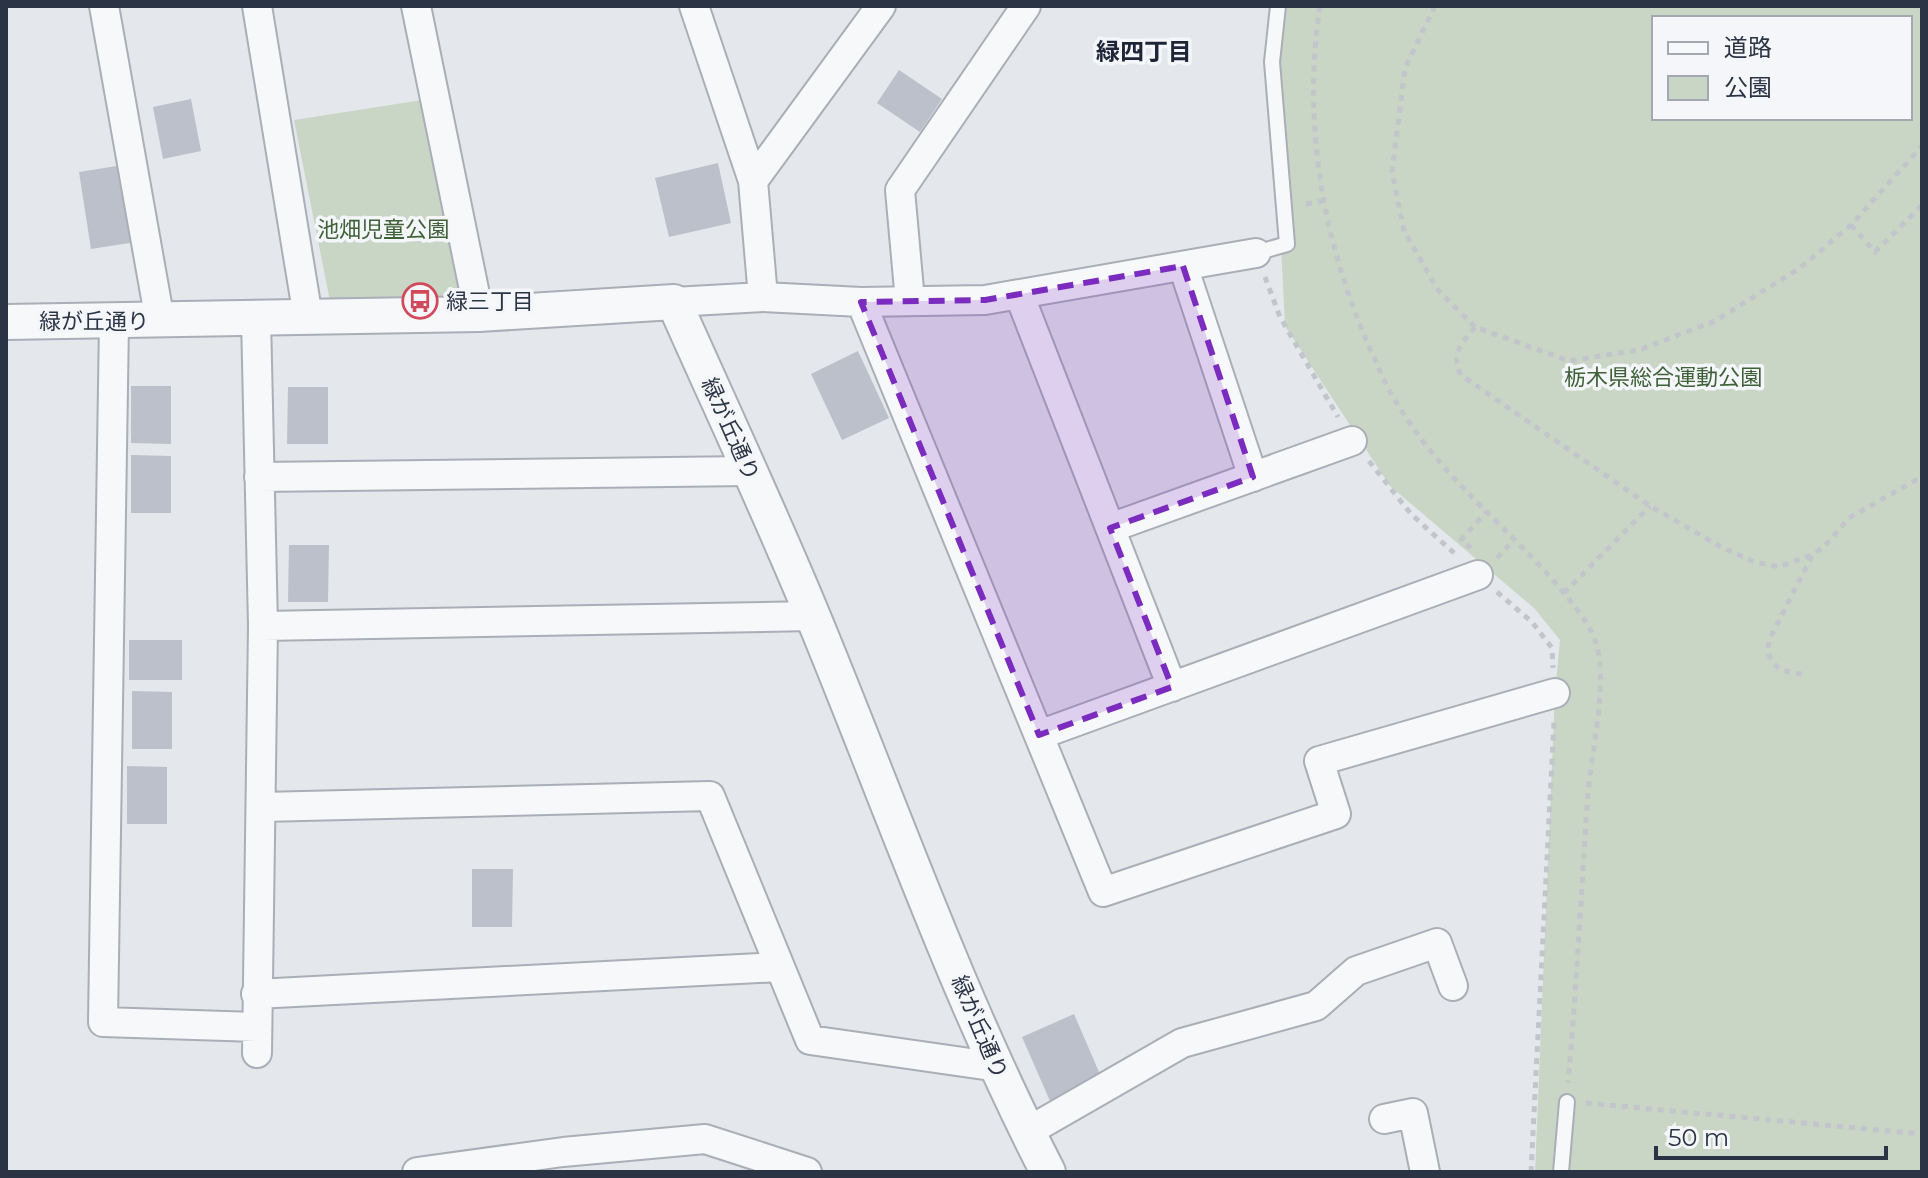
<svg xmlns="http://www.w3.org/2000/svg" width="1928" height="1178" viewBox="0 0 1928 1178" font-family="Montserrat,'Noto Sans JP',sans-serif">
	<rect width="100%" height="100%" fill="#e4e7ec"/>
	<path fill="#c9d6c5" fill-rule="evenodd" d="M1286,6H1922V1172H1535L1555,693L1560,640L1534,608L1390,486L1285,326L1272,62ZM1654,18H1910V118H1654Z
		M422,100L465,297L330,301L294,120Z"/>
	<path fill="#bbc0ca" d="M899,70L942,99L920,132L877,103Z
		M191,99L201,151L163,159L153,107Z
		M718,163L731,223L669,237L655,178Z
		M123,165L136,242L91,249L79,172Z
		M858,351L889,418L842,440L811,374Z
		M131,386H171V444L131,443Z
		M288,387H328V444H287Z
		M131,455L171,456V513H131Z
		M289,545H329L328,602H288Z
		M129,640H182V680H129Z
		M132,691L172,692V749H132Z
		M127,766L167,767V824H127Z
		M472,869H513L512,927H472Z
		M1074,1014L1102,1079L1050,1101L1022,1037Z"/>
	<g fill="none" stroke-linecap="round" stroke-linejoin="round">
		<defs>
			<path id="service" d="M1256,253L1287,244L1272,62L1278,6
				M1561,1172L1567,1102"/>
			<path id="minor" d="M104,6L160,321
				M257,6L308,317
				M416,6L479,314
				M753,181L881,6
				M1183,266L1253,477
				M1019,294L1172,687
				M763,297L861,302L985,300L1256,253
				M910,301L900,190L1026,6
				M674,302L763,297L753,181L694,6
				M861,302L1103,892L1336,814L1319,761L1555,693
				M256,318L263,626L257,1053
				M114,322L103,1022L257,1027
				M259,477L749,471
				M1110,528L1352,441
				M263,626L813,616
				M1039,735L1478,575
				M262,807L710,796L810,1040L998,1067
				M256,994L779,967
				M1384,1119L1413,1113L1425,1172
				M1027,1132L1182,1043L1316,1006L1356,971L1437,943L1453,986
				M417,1172L563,1152L705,1139L807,1172"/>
			<path id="tertiary" d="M6,322L479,314L674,302C721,408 770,512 814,619C890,803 956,994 1048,1172"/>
		</defs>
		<use href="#service" stroke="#a9aeb7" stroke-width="18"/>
		<use href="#minor" stroke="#a9aeb7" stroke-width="32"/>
		<use href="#tertiary" stroke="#a9aeb7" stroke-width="38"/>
		<path stroke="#c2c5cb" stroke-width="5" stroke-dasharray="6 6" stroke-linecap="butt" d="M1320,6C1302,124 1323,245 1372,353C1379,368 1385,384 1393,397C1413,431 1440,464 1467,492C1500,527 1583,601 1596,643C1608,682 1592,751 1588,793C1581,890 1577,986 1568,1083
			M1435,6L1405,68L1392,172L1404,231L1438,290L1475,327L1569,361L1639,350L1715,321L1800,268L1851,225L1922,146
			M1306,204L1324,201
			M1851,225L1875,252L1922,205
			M1265,277L1280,317L1338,417
			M1475,327C1462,343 1450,354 1461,375L1650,506L1723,548L1755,562L1779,567L1812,555L1824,547L1849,518L1916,480L1922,479
			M1369,461L1411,514L1454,553
			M1471,548L1461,540L1486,512
			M1497,558L1513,541
			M1497,592L1532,622L1552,648L1553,668
			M1564,593L1650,506
			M1802,674C1780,672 1765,665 1769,640L1812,556
			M1586,1103L1922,1134
			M1531,1172L1554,722"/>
		<use href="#service" stroke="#f7f8fa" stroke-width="14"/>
		<use href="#minor" stroke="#f7f8fa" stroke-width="28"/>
		<use href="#tertiary" stroke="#f7f8fa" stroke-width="34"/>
	</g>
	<path fill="#7b2cbf" fill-opacity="0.2" stroke="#7b2cbf" stroke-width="6" stroke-dasharray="16 10" stroke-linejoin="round" d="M1183,266L1253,477L1110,528L1172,687L1039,735L861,302L985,300Z"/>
	<defs>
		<symbol id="bus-ring" viewBox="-11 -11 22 22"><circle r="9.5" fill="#f4f6f9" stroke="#d1495b" stroke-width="1.5"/><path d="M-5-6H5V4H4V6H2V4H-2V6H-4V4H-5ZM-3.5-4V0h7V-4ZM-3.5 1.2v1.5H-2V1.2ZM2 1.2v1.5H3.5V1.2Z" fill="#d1495b"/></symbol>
	</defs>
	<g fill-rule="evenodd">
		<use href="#bus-ring" x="400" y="281" width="40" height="40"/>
	</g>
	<g text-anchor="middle" stroke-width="7" stroke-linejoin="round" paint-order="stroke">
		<g font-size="22" fill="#3f6138" stroke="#f4f6f9">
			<text x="383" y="237">池畑児童公園</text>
			<text x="1663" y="385">栃木県総合運動公園</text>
		</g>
		<g font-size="22" fill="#2b3445" stroke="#f4f6f9" text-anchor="start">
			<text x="446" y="309">緑三丁目</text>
		</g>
		<g font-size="22" fill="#2b3445" stroke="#f4f6f9">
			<text x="94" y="329">緑が丘通り</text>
			<text transform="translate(731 429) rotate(66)" y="8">緑が丘通り</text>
			<text transform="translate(980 1027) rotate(67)" y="8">緑が丘通り</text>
		</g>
		<g font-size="24" font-weight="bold" fill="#1d2536" stroke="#f4f6f9">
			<text x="1144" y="60">緑四丁目</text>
		</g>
	</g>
	<rect width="1928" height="1178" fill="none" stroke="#2b3445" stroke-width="16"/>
	<rect x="1652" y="16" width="260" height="104" fill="#f4f6f9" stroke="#a4a8b1" stroke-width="2"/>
	<rect x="1668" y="42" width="40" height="12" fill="#f7f8fa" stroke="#a4a8b1" stroke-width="2"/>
	<text x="1724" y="56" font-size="24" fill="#2b3445">道路</text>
	<rect x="1668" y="76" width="40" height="24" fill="#c9d6c5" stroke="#a4a8b1" stroke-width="2"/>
	<text x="1724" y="96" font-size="24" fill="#2b3445">公園</text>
	<path d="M1656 1146v12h230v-12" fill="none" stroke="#2b3445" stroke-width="4"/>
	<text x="1668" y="1146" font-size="24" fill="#2b3445" stroke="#f4f6f9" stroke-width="6" paint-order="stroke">50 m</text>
</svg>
